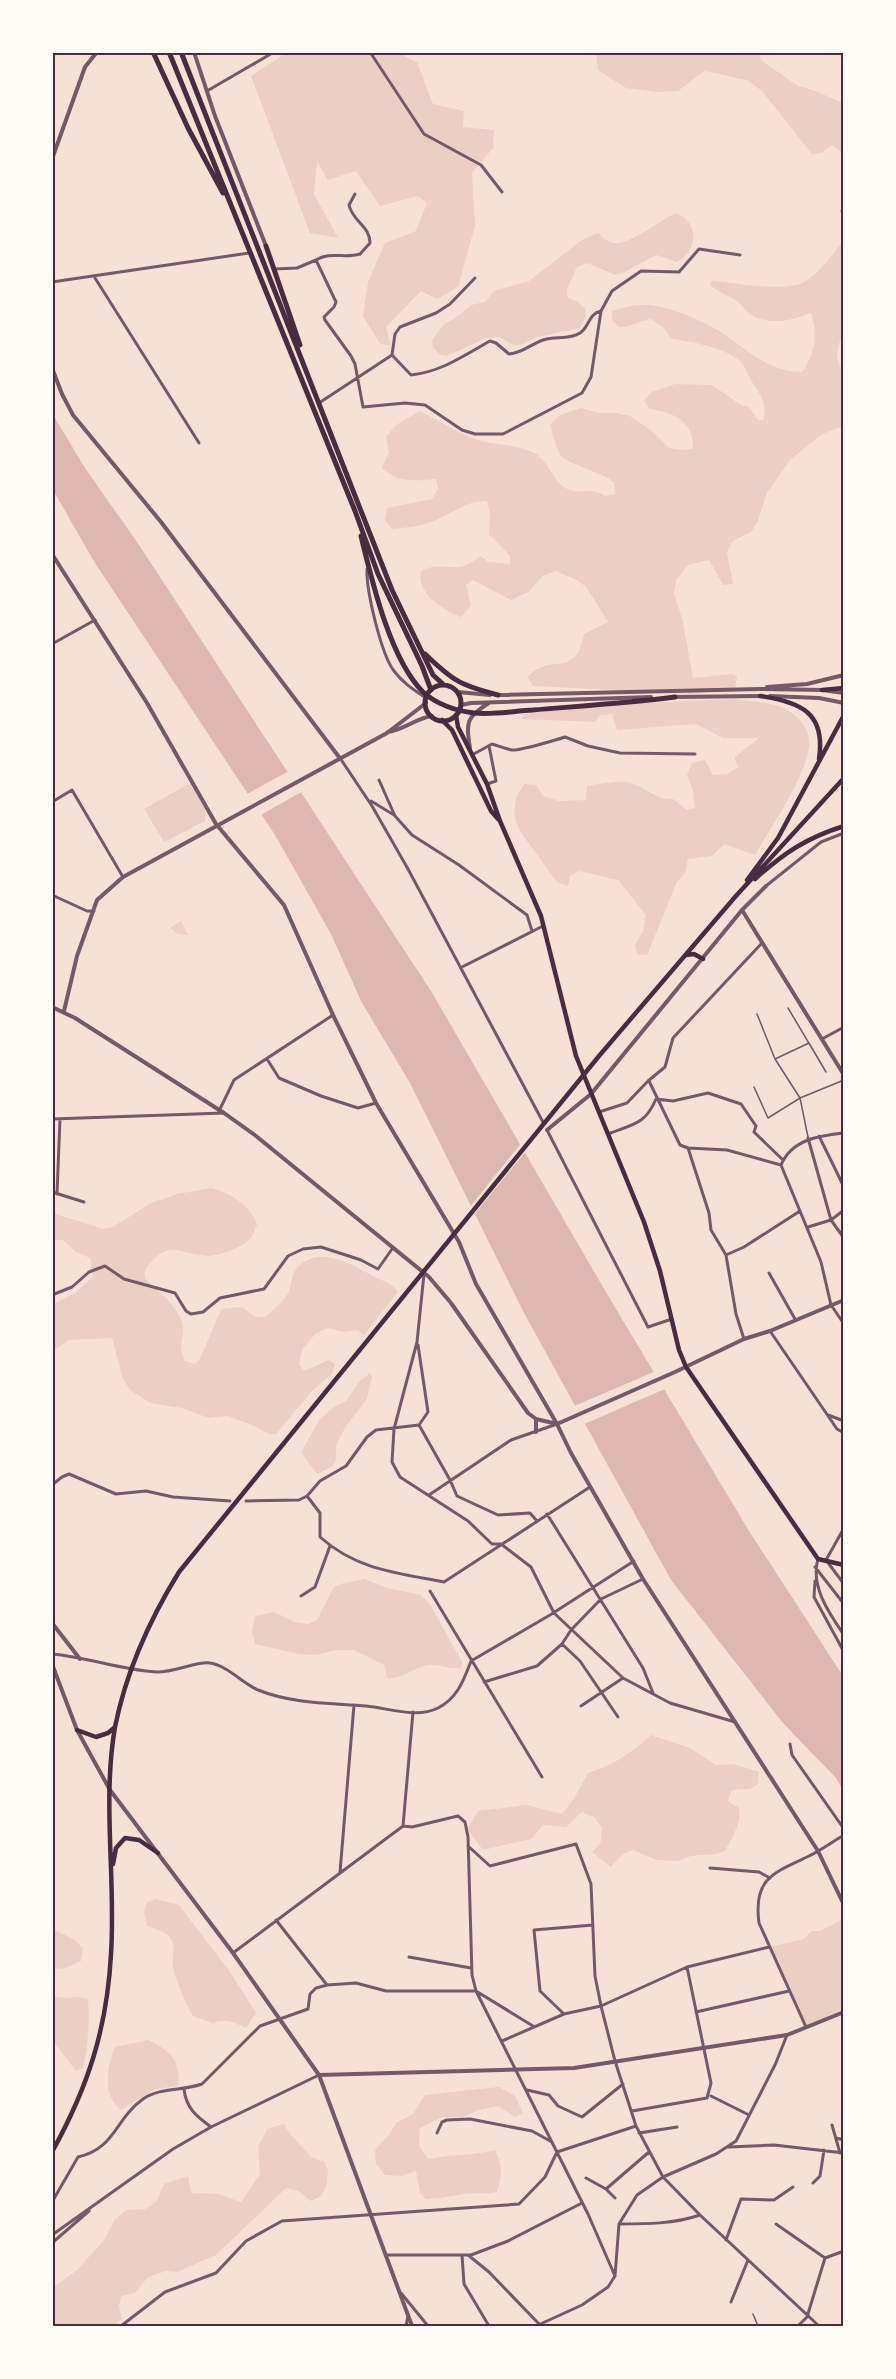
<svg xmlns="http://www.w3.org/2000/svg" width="896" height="2379" viewBox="0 0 896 2379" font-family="Georgia,serif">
	<rect width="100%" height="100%" fill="#f7e1d7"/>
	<path fill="#ebcfc5" d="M286,53H398L417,62L433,104L464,111L463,127L494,130L493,148L472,173L475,226L458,287L437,299L421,291L386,327L391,345L380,344L363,316L368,282L385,243L416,231L427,203L418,196L380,206L356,171L328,180L317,161L314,194L338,238L310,233L251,76Z
		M640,53H759L761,60L798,86L813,90L843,103V154L832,145L821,153L812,154L762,91L747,80L704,71L678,91L657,92L626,88L598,70L596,53H627L629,55Z
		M676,213C699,222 699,250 677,262L656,255L623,273L615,275L587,263L577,267L567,290L568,298L576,301L585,308L586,317L580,328L537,337L521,345H514L499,337L486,338L447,356L440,355L433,347L432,340L445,323L454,319L471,305L485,302L494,291L529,281L582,240L598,233C602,236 606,241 610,242C626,249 660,220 676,213Z
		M843,242V327L837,354L839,366L843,368V426L822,434L790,460L767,493L758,521L751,532L733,541L727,552L733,584L723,585L709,560L688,565L676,580L674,593L682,618L693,678L732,674L737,676L735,689L693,694L533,686L528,677C550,651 575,681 584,634L608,622L587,588L577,580L556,571L544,575L528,592L511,600L473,580L466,585L471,606L461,617C443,610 416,594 421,571C436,562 451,570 464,566C470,564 476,559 481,556L488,562L510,564V556L489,534L490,514L487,501C467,500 452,514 434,521C420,526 407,528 392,529L385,521L387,508L432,499L438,489L436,479C415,481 398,483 382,468L389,453L386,437L396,425L420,411C440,421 460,435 482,441C499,446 519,444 536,454C550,463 554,485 570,490C584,495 589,486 605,496L615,494L614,482C599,471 565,464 559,453C555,444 553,434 550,425L560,415L581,408L600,413H616L630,416L652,431L669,448L683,450L693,449C694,421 674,413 650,409L644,401L652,392L675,384L712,385L741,405L749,407L758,420H763C767,406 762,397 754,385C749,378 746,367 740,361C724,347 692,342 672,339L664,328L651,319C639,321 631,327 619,327L612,321V311C622,308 633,305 644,305C665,304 703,321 721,332C748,350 768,372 802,372C815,354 818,334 811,313C791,321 766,327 747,312C744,309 742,304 738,302C729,295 719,293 710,285L712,281C733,283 788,292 804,282C820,273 831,255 843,242Z
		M735,699C750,701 766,702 781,707C794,712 809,726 809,741C811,770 770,828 755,855L724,844L712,856L688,859L685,873L677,882L647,955L637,954L635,945L643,931L646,915L618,880L580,871L570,876L568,886L557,882L519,830L514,815L516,798L524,784L536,785L543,796L559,801L586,800L587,786C598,784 625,779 634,784C649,790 657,800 673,799L687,810L695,808L693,791L687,775L692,763L705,760L713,775L727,774L739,767L734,758L759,738H723L696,724L617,730L612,714L600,715L595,722L522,719L524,714L596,705Z
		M190,783L205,809V821L164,842L144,809Z
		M181,921L188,935L177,934L170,928Z
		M211,1188C231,1193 250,1205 257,1225C255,1229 253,1235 251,1238C243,1247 220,1256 207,1256C177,1254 170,1237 145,1270V1278C157,1291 178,1306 182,1323C186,1338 176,1341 185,1361L195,1364L200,1359L221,1309L242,1307L255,1317H265C272,1310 284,1302 288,1293C293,1283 289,1277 298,1267C318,1246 350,1263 371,1275C383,1282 388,1280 398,1292L364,1335L357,1330L343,1332L328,1328L316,1333L302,1350L299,1364L304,1371L329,1360L335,1364L332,1374L314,1389L276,1434H269L252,1425L227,1416L208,1418L182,1408L150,1403L130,1390L123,1379L112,1338L69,1340L53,1351V1304L75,1293L93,1277L90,1258L76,1252L63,1240H53V1213L103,1229L113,1227L149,1204L177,1194Z
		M370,1373L372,1377L367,1399L346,1426L336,1445V1460L333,1466L317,1474L301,1452L320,1419L334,1407L346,1401L360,1381Z
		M365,1579L387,1588L421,1595L431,1606L462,1662L461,1668C450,1669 442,1665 432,1665C415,1665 404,1680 387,1678L384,1665L354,1650H336L316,1655L299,1654L255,1644L252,1631L255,1616L274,1612L295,1622L308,1624L317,1620L334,1587L344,1583Z
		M651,1735L690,1748L716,1765L733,1764L759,1772L758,1784L750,1789L732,1790L728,1801L739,1808C742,1823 732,1838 725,1851L716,1854L691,1856L677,1861L657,1860L633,1850L623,1854L611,1867L592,1852L601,1842L602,1827L594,1817L582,1812L566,1827L543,1825L531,1839L483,1850L467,1829L478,1811L527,1805L562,1814L573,1800L588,1773C613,1766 632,1752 651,1735Z
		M156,1899L179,1905L230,1972L256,2013L246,2028C234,2022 225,2018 213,2023L193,2016C186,2005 178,1985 174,1972C170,1958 180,1942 165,1933C160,1930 152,1928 147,1926L144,1913L147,1902Z
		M843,1919V2012L806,2027L769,1947L803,1939L812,1931H820Z
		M53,1929L75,1940L83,1949L81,1961L66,1968L53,1969Z
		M53,1996C65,2000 75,1995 88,1999C90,2023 88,2044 83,2068L76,2071L53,2041Z
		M148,2040C169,2050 182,2061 178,2086L155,2089L121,2110C102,2096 107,2066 115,2047Z
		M499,2087L515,2096L523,2113L515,2117L498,2106L479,2110L463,2117H442L420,2128L419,2146L428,2159C451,2154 472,2156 495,2150C503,2164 502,2177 497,2192C485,2195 475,2192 464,2194C451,2196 439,2199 426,2199L420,2193L416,2171L402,2176L385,2175L376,2164L375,2150L389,2135L396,2123L413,2114L425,2095Z
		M284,2124L291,2135L311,2157L324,2162L328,2170L327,2184L321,2196L311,2201L298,2191L286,2188L216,2255L177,2272L166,2271L148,2277L135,2293L121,2296L119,2307L122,2319L113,2326H53V2288L77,2270L104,2240L114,2221L126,2210L145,2209L156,2202L164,2184L188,2176L191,2193L218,2194L241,2202L260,2174L258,2147L267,2129Z"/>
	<path fill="#dcb8b0" d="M52,413L85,468L137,542L431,991L610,1299L749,1531L843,1676V1790L836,1778L783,1723L671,1580L524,1313L410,1083L362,1003L331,934L275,835L95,563L53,490Z"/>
	<path fill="#f7e1d7" d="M291,770L305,790L259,816L245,795Z
		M522,1142L527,1150L473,1216L469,1208Z
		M656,1371L667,1388L582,1425L572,1407Z"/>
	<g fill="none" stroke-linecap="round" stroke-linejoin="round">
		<path stroke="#755966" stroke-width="1.5" d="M757,1014L775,1059L800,1098L808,1137
			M775,1059L809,1043L826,1072L788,1008
			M754,1087L768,1118L800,1098L844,1080
			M753,2314L758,2326"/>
		<path stroke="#755966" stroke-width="3" d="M370,52L424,134L481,165L502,192
			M207,91L274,52
			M842,211L844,208
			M316,260C330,251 344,259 360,254L370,243C370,226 353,222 349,205L355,194
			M274,269L297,268L316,260L336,302L334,307L324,317L325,320L351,356L355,364L363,407L405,403L425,405L462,430L475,434H503L582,393L591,377L601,311L612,291L641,271L679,272L699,249L740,255
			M95,278L199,443
			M52,282L249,253
			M392,355L395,334L400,327L436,313L450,304L475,278
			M319,403L392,355L411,375C441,372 465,355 490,341L496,343L509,354C523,353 531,344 543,340C555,336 569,340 580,333C590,326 588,314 601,311
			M367,569C366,590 381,654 394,671C403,683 414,690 426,698
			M52,644L95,620
			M472,755L492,744C499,746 505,749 512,750C519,751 556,740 565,737L588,746L620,753L695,754
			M340,758L372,806L408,869L544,1124
			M379,780L395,816L412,835L459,865L527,915L532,931
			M487,784L496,781L489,746
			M371,801L394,815
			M52,802L72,790L123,877
			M766,886L821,842L844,833
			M52,895L87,911H94
			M462,967L543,926
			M822,1039L844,1027
			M267,1059L279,1078L321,1096L358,1108L376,1103
			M649,1081L680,1145L688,1148L727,1150L781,1165
			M219,1111L234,1080L333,1015
			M599,1112L627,1103L648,1081L665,1067L673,1038L762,943
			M52,1119L224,1113
			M547,1130L648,1327L672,1319
			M844,1133C819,1136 792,1139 781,1165L821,1262L831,1305L844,1324
			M608,1134C633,1124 645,1125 656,1099L673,1101L708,1093L741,1104L756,1126L754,1132L783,1160
			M819,1136L844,1187
			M808,1138L831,1220L844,1238
			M688,1148L709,1213L711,1230L726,1255
			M52,1192L84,1202
			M57,1194L60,1119
			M808,1227L831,1220L844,1210
			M769,1273L795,1319
			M424,1274L417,1342L394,1429L392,1462L400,1477L468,1521L492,1544H501L531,1567L554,1613L623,1678L670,1703L735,1722
			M52,1295L72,1287L89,1272L105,1266L124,1279L175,1293L186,1311L191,1314L203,1312L220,1298L264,1289L288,1256L303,1249L321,1247L361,1260L378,1269L392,1249
			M770,1331L837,1429L844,1433
			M744,1339L736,1314L726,1255L744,1247L800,1211
			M828,1415L844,1421
			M419,1425L450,1480L457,1496L498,1515L530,1513L537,1521
			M52,1485L62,1477L69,1474L116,1494L146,1491L173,1497L230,1501
			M429,1495L511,1440L557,1424
			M307,1496L320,1513V1537C357,1570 397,1573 444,1582L590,1487
			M246,1501L299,1500L307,1496L320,1481L346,1466L367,1437L376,1430L419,1425L428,1412L418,1345
			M547,1514L643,1668L653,1693
			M844,1528L826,1560L844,1584
			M818,1559C810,1586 829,1613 844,1635
			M815,1567L844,1604
			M815,1581L814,1597L844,1652
			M430,1591L542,1777
			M301,1596L315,1587L330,1546
			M562,1644L580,1661L618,1717
			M52,1654C87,1657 121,1670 156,1672C172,1673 197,1661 210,1663C228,1666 242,1683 258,1690C293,1704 330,1703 366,1706C389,1708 416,1719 438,1708C458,1698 464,1679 471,1661L550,1615L634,1561
			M484,1682L537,1666L562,1644L571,1630L601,1599L643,1579
			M581,1706L623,1678
			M790,1744L792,1755L844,1829
			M403,1826L412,1827L458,1816L465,1822L468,1837L472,1975L476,1991L588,2214L615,2276
			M468,1846L490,1866L576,1844L591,1884L595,1976L601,2006L615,2061L636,2126L663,2177L700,2215L819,2326
			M710,1868L759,1872L770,1878
			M340,1872L354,1705
			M276,1920L327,1985
			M233,1953L403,1826L413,1712
			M409,1957L471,1968
			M696,2012L789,1991
			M564,2014L540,1991L534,1930L593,1925
			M806,2027L759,1923C753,1879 773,1873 807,1857C820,1851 832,1842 844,1835
			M502,2041L564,2014L601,2006L687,1967L769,1947
			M184,2089C186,2108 196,2116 211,2127
			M527,2090L549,2095L558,2106L582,2117L623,2084
			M711,2096L749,2115
			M632,2111L707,2098L711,2083L687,1967
			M832,2125L840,2153
			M437,2133L442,2122L447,2120L470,2119L532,2131L552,2142
			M639,2133L677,2127
			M836,2138L844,2140
			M729,2147L774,2145L844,2153
			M586,2178L606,2189L649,2152
			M813,2183L820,2176L824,2150
			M606,2189L615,2198
			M52,2202L78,2157C115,2149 115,2119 143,2099C160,2087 183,2091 202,2084L260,2026L308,2009L310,1994L316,1988L327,1985L356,1983L386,1991H476L533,2026
			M619,2224C647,2224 674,2224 700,2215
			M776,2224L825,2258
			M52,2235L173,2149L211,2127L319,2075
			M726,2240L741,2199L774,2200L793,2187
			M52,2243L89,2211
			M386,2255H471L508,2241L582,2203
			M462,2255L464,2284L489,2326
			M468,2255L489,2272L540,2325
			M401,2293L428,2326
			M731,2302L748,2260
			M121,2326L165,2292L216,2273L246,2241L282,2221L519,2204L545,2177L557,2152L636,2126
			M406,2326L408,2316
			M536,2326L582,2305L608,2287L615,2276L619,2224L637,2195L663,2177L716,2154L736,2141L775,2065L787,2035
			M798,2326L807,2317L825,2258L844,2251"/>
		<path stroke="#755966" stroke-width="4" d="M194,52L215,116L266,246
			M52,159L85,67L97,52
			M52,368L62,394L73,415L161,522L339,757
			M52,554L147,703L216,824L284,905L333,1015L376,1103L459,1242L476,1284L557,1424L571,1453L643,1579L818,1851L844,1905
			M767,687L807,684L844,675
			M458,692L490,695
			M497,695L760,689L822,690L844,693
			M770,696L819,698L844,703
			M674,697L762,696
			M461,705L471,703L651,697
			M388,732C404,730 416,718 432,716
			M470,748C466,722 466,717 489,703
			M742,910L844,1075
			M52,1007L75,1018L224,1113L256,1136L429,1277L451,1303L528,1413L536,1419L557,1424L675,1372L744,1339L770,1331L844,1300
			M64,1011L77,956L97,900L123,877L387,733L426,703
			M547,1130L591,1094L742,910L766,886
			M536,1432V1419
			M52,1623L80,1659
			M52,1664L77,1730L110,1790L233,1953L319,2075L412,2326
			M319,2075L574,2068L787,2035L844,2012"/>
		<path stroke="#4a2c40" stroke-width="4.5" d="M822,690L844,688
			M760,696C801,702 826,713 819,759
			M456,715L458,727L487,784L500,821L541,916L576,1056L644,1222L660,1271L679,1350L686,1367L818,1559L844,1565
			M442,720L452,730L491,811L498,819
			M755,879C784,853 806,838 844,826
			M747,880L778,838L844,715
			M686,955L694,954L703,959
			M77,1730L96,1737L108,1733L115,1727
			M113,1864L116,1848L125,1838L139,1840L158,1853
			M52,2152C88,2087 107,2029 111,1954C116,1879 102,1802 115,1727C126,1672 150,1619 179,1572L599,1056L735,897L844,778"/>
		<path stroke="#4a2c40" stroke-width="5" d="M153,52L188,128L223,193
			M169,52L355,511L378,574L422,666L431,690
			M181,52L392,590L433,675L444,685
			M266,246L300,345
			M361,536C372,581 390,659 423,692C436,704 456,711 474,713C494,715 513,711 533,710C581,706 627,703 675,697
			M425,654C453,681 460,685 498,695
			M425 703a18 18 0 1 1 36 0a18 18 0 1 1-36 0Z"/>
	</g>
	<rect width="896" height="2379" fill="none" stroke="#fffaf5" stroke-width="108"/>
	<rect x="54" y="54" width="788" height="2271" fill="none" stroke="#4a2c40" stroke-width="2"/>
</svg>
